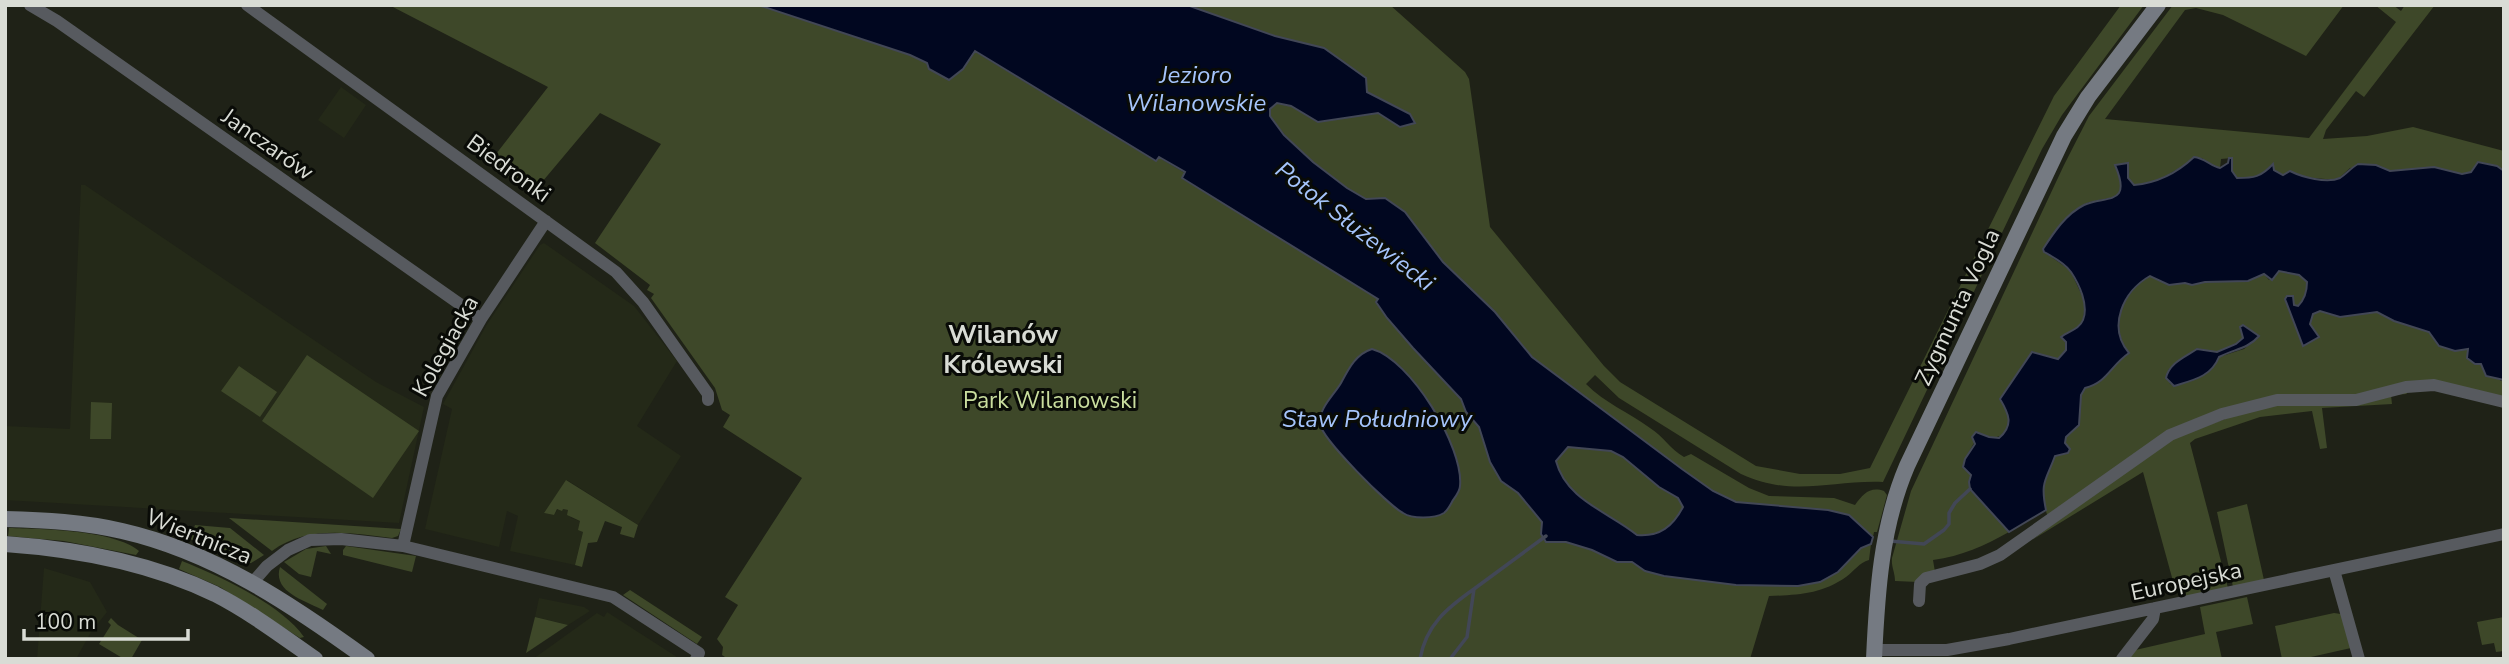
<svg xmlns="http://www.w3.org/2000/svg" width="2509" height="664" viewBox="0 0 2509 664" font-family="'Nunito Sans',sans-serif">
	<rect width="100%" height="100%" fill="#1f2217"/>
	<path fill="#242918" d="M341,87L366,105L344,138L318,120Z
		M81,185H85L376,382L424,407L399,523L5,500V426L70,429Z
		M544,243L634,306L677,361L637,426L681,456L638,525L567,480L544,513L554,515L558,509H563L568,510L571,518L580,521L583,532L575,565L510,551L518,516L507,511L499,547L425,529L452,409L443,404L486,326L540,245Z
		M44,568L90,582L107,612L91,632L76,659H37Z
		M539,598L584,607L590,611L568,625L535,617Z
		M607,612L680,659H533L597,613L604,617Z"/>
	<path fill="#3e4829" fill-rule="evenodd" d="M389,5H758L910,55L927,63L963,69L974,51L1155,161L1158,157L1185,173L1183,179L1378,299L1413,348L1461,399L1466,412L1479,427L1490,462L1501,481L1518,493L1542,522L1541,534L1546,541L1566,542L1592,550L1617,562H1632L1646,571L1736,585L1820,582L1838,572L1861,548L1871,544L1869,560C1859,563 1854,571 1846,577C1822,594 1798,595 1769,596L1750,659H728L722,655L723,647L717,639L738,605L725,597L802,478L723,427L730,415L722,410L715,388L651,298L654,294L647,290L650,285L595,243L661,144L600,113L532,194L489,163L548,87Z
		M1187,5H1390L1465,72L1469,79L1490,227L1604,366L1620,382L1756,466L1800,474H1840L1870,468L2054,96L2121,5H2144L2062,115L2042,149L1883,482C1829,480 1794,498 1741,474L1619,398L1595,375L1586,384C1605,403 1628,412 1650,428C1663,436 1670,449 1684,457L1691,454L1749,488L1769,496L1834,498L1855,505C1863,494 1870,486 1884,491L1887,495L1877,532H1874L1873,537L1848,515L1828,510L1747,505L1736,502L1713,491L1682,469L1532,357L1495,312L1443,262L1405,212L1366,199L1347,188L1313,162L1285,135L1270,116V109L1278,103L1291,106L1318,122L1378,113L1400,127L1414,123L1410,114L1367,92L1366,78L1324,48L1275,36Z
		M2173,5H2344L2306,56L2223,15L2196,8L2185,10L2105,119L2309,138L2396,22L2375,5H2393L2401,11L2405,5H2435L2364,97L2356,91L2326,130L2323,139L2367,136L2413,127L2504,151V171L2497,166L2462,174L2434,167L2390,171L2376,165L2350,168L2338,179C2321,179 2305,179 2290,171L2283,175L2274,170L2272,164C2261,177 2253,178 2237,178L2232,171V158L2221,159L2220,168L2210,166L2202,158L2174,171L2155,183L2134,185L2128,178L2126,172L2115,166C2133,207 2104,194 2083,205C2070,213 2054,239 2044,252L2070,270L2085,302L2083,321L2066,342V351L2009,413C2012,441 1995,436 1975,441L1965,459C1975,486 1988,511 2009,532C1984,546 1962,556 1933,560L1935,572L1918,582L1895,581C1895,572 1891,567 1892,558L1911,491L2064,165L2089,116Z
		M2279,271L2299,275L2307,282V292L2299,306L2294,305V299H2285L2303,345L2313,314L2321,311L2340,317L2377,312L2394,321L2429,332L2436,339L2469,349L2481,364L2501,381L2504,380V398L2438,383L2375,393L2213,414L2048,517C2037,489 2046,481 2055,455L2061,453L2066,437L2072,430L2081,409V395L2085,388C2108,382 2110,366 2129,353C2108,326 2123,292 2150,276L2169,285L2185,283L2192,285L2205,282H2231L2264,274L2269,280ZM2243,325L2258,336L2244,349L2219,357C2213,372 2187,387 2170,384L2168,370L2197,349L2217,352L2236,344L2243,338L2240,327Z
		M307,355L419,431L373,498L262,421Z
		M239,366L277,392L260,417L221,391Z
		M2405,391L2407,394L2391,395L2392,404L2322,408L2327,448L2320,449L2312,411L2260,417L2195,439L2190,443L2228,588L2186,596L2184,591L2176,592L2143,472L2032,540L2169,439L2256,408Z
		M91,402L112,403L111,439H90Z
		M1568,447L1611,451L1623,457L1659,487L1678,498L1683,507C1673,526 1661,537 1637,535C1609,511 1566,500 1556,460Z
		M566,480L638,525L634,538L620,534L622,527L605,521L597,542L588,543L582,567L575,565L583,532L578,530L580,521L567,515L568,510L563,509L562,511L557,509L554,515L544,513Z
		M2247,504L2264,580L2233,587L2217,512Z
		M229,518L401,529L398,536L392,538C351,533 307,525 272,551Z
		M195,525L230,528L264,555L251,563H244L190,539Z
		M9,528C42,529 115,530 139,551L136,555L64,541L8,536Z
		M326,546L331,554L317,551L311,577L299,574L284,562L306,549Z
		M346,546L416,556L412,572L343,555V550Z
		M182,561C219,576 281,604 304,637L300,638L220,587L179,569Z
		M280,567L327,604L323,610C306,601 272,592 280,567Z
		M630,590L702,637L697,644L623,595Z
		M2247,597L2253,624L2216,632L2222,659H2124L2131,651L2205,634L2200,607Z
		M2334,613L2341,614L2351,648L2302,659H2282L2275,626Z
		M535,617L568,625L526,653Z
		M2504,617V651L2496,652L2494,643L2482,645L2477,622Z
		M111,618L118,625L142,640L131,659H124L99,644L111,625L108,622Z"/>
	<path fill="#010720" stroke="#424756" stroke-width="2" fill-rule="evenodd" d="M758,5H1187L1275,36L1324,48L1366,78L1367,92L1410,114L1415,123L1400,127L1378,113L1318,122L1291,106L1277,103L1270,109V116L1284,135L1313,162L1347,188L1366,199L1385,198L1405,212L1443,262L1495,312L1532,357L1682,469L1713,491L1736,502L1828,510L1849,515L1873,537L1871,544L1861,548L1838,572L1820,582L1798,586L1736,585L1664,576L1645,571L1632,562H1617L1592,550L1566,542H1546L1541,534L1542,522L1518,493L1501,481L1490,462L1479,427L1466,412L1461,399L1413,348L1387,318L1376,302L1378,299L1182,178L1185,172L1159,157L1156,161L975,51L963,69L949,80L929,69L927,63L910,55ZM1568,447L1611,451L1623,457L1659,487L1678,498L1683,507C1673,526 1660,537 1637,535C1609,512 1566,500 1556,461Z
		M2194,157C2205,158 2210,166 2220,168L2228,163L2229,158H2232V171L2237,178C2254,178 2261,177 2273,164L2274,170L2283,175L2290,171C2302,177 2327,184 2340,178C2346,174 2351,168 2358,164L2376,165L2390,171L2434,167L2462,174L2471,172L2478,162L2497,166L2504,171V380L2486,376L2481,364H2475L2467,358L2468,349L2455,351L2439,346L2429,332L2394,321L2377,312L2340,317L2320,311L2313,314L2310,324L2319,337L2303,346L2285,299L2287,296H2293L2294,305L2298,306C2305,299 2307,291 2307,282L2299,275L2279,271L2272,280L2264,274L2248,281L2205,282L2192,285L2185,283L2169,285L2150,276C2123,291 2107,327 2129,353C2110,366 2108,382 2085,388L2081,395L2079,425L2066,437L2065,443L2070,449L2068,453L2055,456C2046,481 2040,481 2046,510L2009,532L1970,489L1969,482L1971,475L1963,467L1965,459L1975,444L1972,437L1976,432L1989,437L1999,438C2014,425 2009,414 2000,399L2032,352L2058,359L2066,350V342L2061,337C2068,331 2079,330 2083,320C2089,305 2079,284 2071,272C2065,263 2053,257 2044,252L2043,249C2054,232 2066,214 2084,205C2105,195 2133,207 2115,165L2128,163V178L2134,185C2157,183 2177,173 2194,157Z
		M2243,325L2259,336C2248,349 2234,349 2219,357C2211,377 2193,380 2174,386L2166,378C2169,363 2185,357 2197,349L2217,352L2236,344L2243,338L2240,327Z
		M1372,349C1410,359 1464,447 1460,486C1460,491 1456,496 1453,500C1451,504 1448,510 1444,513C1434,519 1412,519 1403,513C1388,505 1322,439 1320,424C1318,409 1334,395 1341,383C1349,368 1356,354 1372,349Z"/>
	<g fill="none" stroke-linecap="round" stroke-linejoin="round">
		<path stroke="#424756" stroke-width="3.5" d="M1890,541L1924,544L1944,530L1949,524V513L1955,503L1970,489
			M1420,659C1426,625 1447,608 1474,589
			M1450,659L1467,637L1474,589L1546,536"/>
		<path stroke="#575a5f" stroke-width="12" d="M30,5L57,21L481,319
			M247,5L616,272L643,302L708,394V400
			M403,546L437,396L481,319L546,221
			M2334,570L2359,659
			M253,582L267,566L288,550L310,540L341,539L403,546L613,597L699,653L696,659
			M1919,601L1920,584L1926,578L1980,564L2000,555L2170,435L2222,414L2277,400H2356L2406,387L2434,385L2504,402
			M1874,650H1947L2009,639L2504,534
			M2122,659L2153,619L2155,608"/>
		<path stroke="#757a82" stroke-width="16" d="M5,519C44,520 84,522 122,531C214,552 291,604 367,659
			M5,544C76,549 151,563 215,594C250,612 282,636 315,659
			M1874,659C1877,593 1881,527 1907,466L2064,136L2088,97L2158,5"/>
	</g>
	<g text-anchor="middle" stroke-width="6" stroke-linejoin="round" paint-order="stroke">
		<g font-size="23" fill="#d9dcd5" stroke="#090b07">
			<text transform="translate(268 144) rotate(35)" y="8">Janczarów</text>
			<text transform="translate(509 168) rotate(36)" y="8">Biedronki</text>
			<text transform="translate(1957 307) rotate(-65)" y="8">Zygmunta Vogla</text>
			<text transform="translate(445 346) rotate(-61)" y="8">Kolegiacka</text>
			<text transform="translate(199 536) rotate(22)" y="8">Wiertnicza</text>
			<text transform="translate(2186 581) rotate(-12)" y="8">Europejska</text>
		</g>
		<g font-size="23" fill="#c9dd9e" stroke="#090b07">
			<text x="1050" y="408">Park Wilanowski</text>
		</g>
		<g font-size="24" font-style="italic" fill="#a5c4fb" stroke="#090b07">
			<text x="1196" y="83">Jezioro<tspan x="1196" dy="28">Wilanowskie</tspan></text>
			<text transform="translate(1355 226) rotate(38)" y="8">Potok Służewiecki</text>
			<text x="1377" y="427">Staw Południowy</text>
		</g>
		<g font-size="26" font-weight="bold" fill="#d9dcd5" stroke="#090b07">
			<text x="1003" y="343">Wilanów<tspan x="1003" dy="30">Królewski</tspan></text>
		</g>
	</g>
	<rect width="2509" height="664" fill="none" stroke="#d9dcd5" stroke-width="14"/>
	<path d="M24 629v10h164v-10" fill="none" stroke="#d9dcd5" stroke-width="3.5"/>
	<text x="35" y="629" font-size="21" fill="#d9dcd5" stroke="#090b07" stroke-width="5" paint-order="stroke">100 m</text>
</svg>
